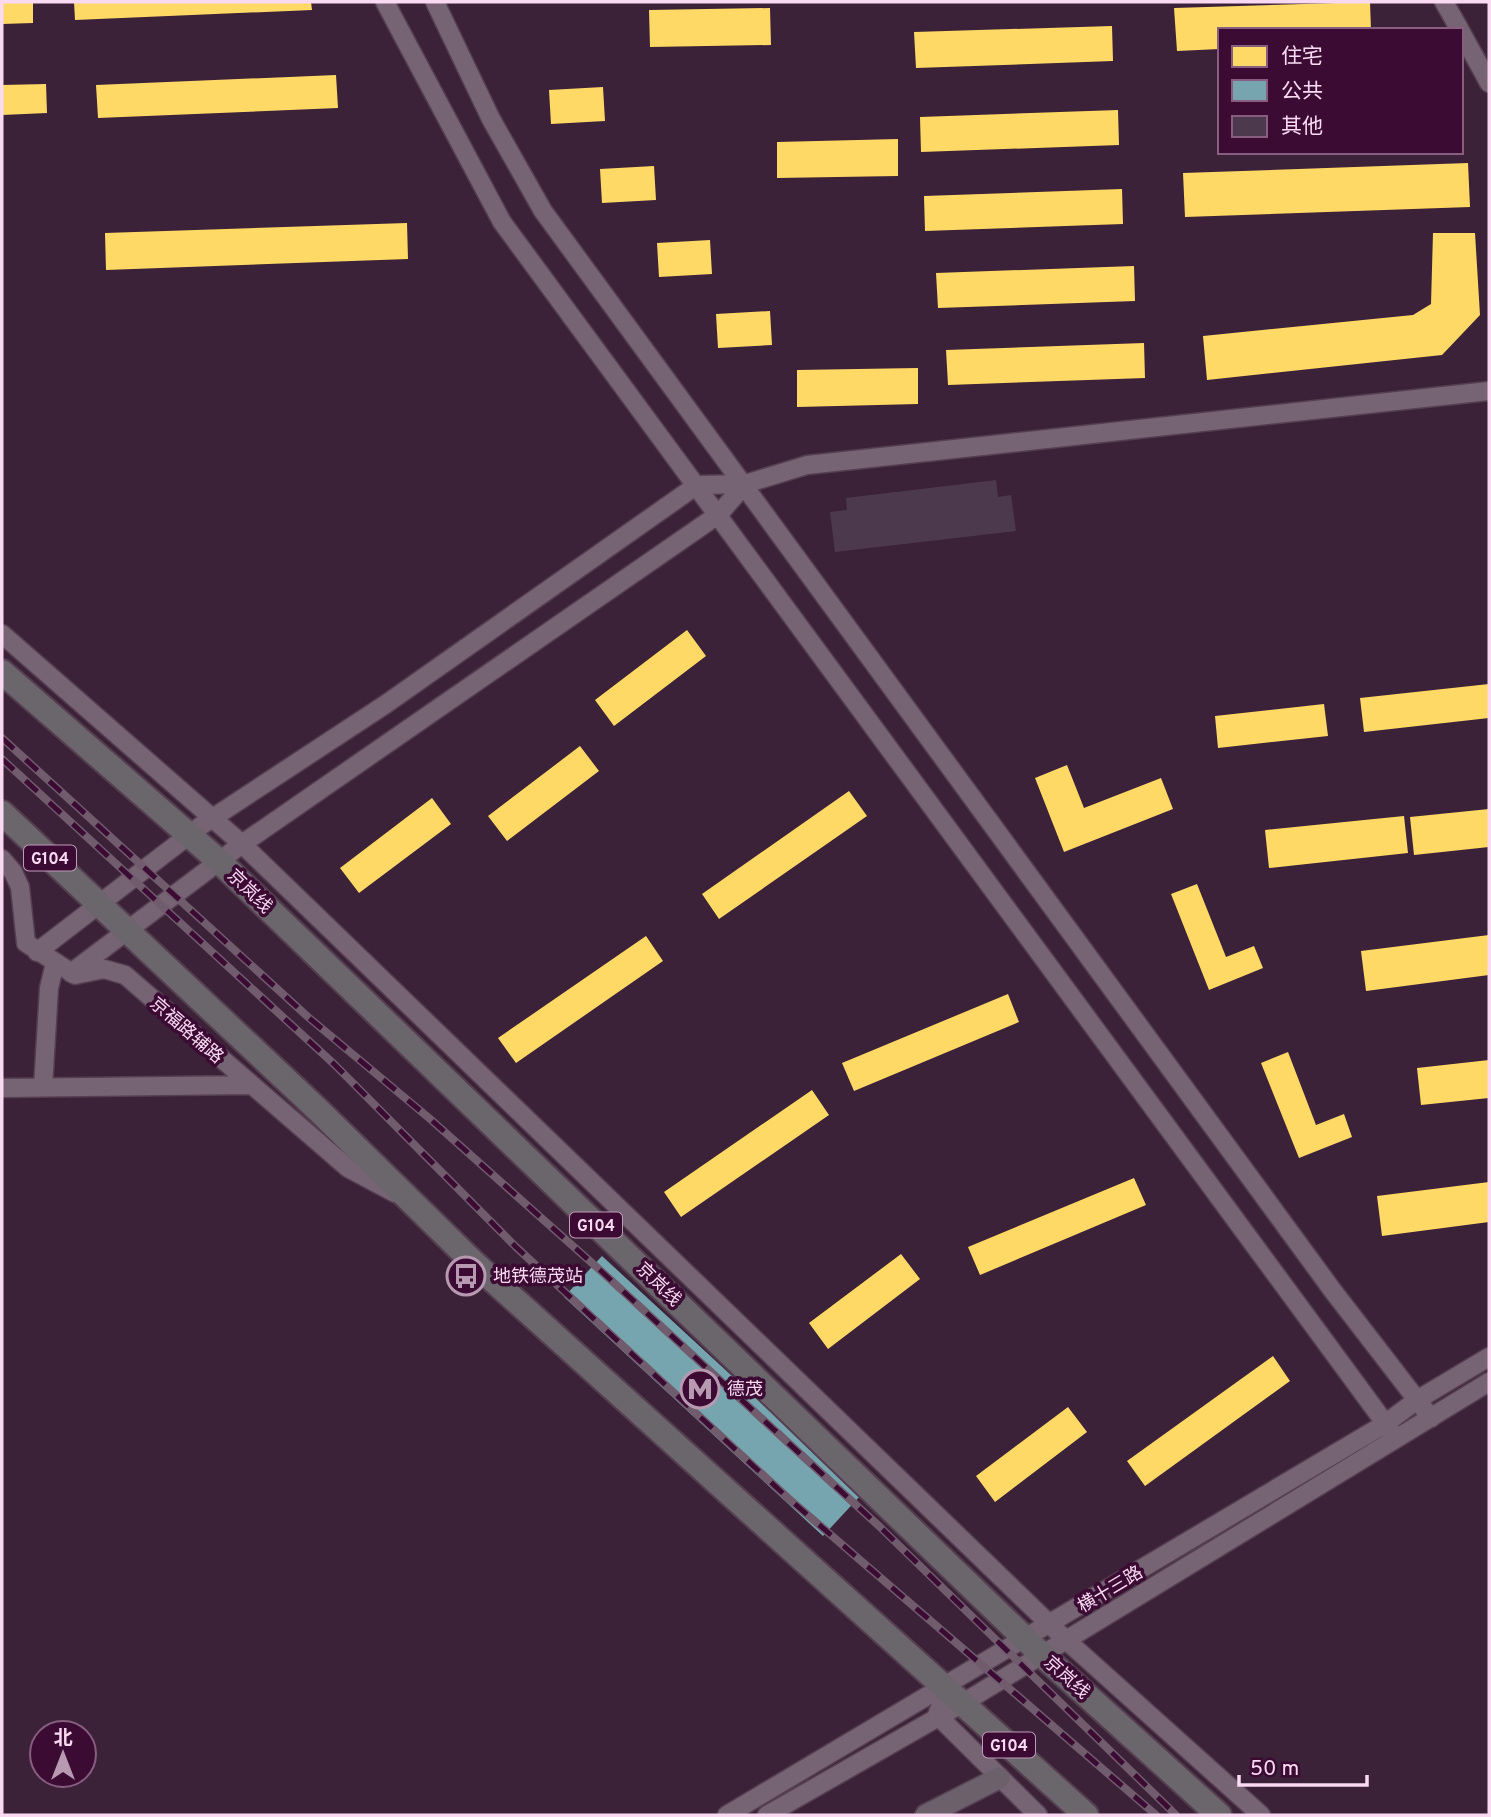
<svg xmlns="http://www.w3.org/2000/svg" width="1491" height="1817" viewBox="0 0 1491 1817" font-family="Overpass,'Noto Sans SC',sans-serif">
	<rect width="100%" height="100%" fill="#3c2238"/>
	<path fill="#ffd966" d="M2,2H33V23L2,24Z
		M74,2H311L312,10L75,20Z
		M1370,2L1371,30H1220V49L1177,51L1174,8Z
		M770,8L771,45L650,47L649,10Z
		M1112,26L1113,61L916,68L914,32Z
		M336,75L338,108L98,118L96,85Z
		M46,84L47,113L2,115V85Z
		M603,87L605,121L551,124L549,90Z
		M1118,110L1119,145L921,152L920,117Z
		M898,139V176L777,178V142Z
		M1468,163L1470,207L1185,217L1183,173Z
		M654,166L656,200L602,203L600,169Z
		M1122,189L1123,224L925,231L924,196Z
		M407,223L408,259L106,270L105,233Z
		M1433,233H1475L1480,315L1442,355L1207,380L1203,336L1413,315L1431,304Z
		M710,240L712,274L659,277L657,243Z
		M1134,266L1135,301L938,308L936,273Z
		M770,311L772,345L718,348L716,314Z
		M1144,343L1145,378L948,385L946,350Z
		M918,368V404L797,407V370Z
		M687,630L706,656L614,726L595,700Z
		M1489,684V718L1364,732L1360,698Z
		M1324,704L1328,736L1218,748L1215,716Z
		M580,746L599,771L507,841L488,816Z
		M1067,765L1084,808L1161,778L1173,809L1064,852L1035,778Z
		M849,791L867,816L719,919L702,894Z
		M432,798L451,824L359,893L340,868Z
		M1489,809V847L1414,855L1410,817Z
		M1404,816L1408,853L1269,868L1265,830Z
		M1197,884L1226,957L1254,946L1263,968L1209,990L1171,894Z
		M1489,935V975L1366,991L1361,951Z
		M646,936L663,961L516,1063L498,1038Z
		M1008,994L1019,1022L854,1091L842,1063Z
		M1288,1052L1316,1125L1344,1114L1352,1137L1299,1158L1261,1063Z
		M1489,1060V1098L1421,1105L1417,1068Z
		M812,1090L829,1115L681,1217L664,1192Z
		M1134,1178L1146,1205L980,1275L968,1247Z
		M1489,1182V1222L1382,1236L1377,1196Z
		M901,1254L920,1279L828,1349L809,1323Z
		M1273,1356L1290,1381L1145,1486L1127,1461Z
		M1068,1407L1087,1432L995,1502L976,1476Z"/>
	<path fill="#76a5af" d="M602,1256L861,1495L823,1536L564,1297Z"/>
	<path fill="#4d394e" d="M996,480L998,497L1011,495L1016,531L835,552L830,512L847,510L846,498Z"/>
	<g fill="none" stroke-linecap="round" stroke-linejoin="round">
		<defs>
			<path id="minor" d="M385,2L502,222L1396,1438
				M435,2L491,119L543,211L1333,1291L1431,1418
				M1444,2L1460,30
				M1461,32L1489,83
				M2,634L242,844L1066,1640L1261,1815
				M2,859L13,872L20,887L26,943L75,975L104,969L125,975L348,1168L395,1193
				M37,952L202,825L386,704L697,485L745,484L807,465L1489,391
				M71,973L242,844L719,514L745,484
				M43,1087L49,988L55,963
				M2,1088L249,1085
				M940,1707L937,1715L1038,1815
				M727,1815L1385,1424L1417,1400L1489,1357
				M767,1815L963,1703L1489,1382"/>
			<path id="major" d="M926,1815L999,1778"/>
			<path id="highway" d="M2,672L220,862L1041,1654L1219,1815
				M2,813L316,1108L474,1263L1086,1815"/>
		</defs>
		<use href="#minor" stroke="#543e50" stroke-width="21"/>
		<use href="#major" stroke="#543e50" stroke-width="24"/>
		<use href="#highway" stroke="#543e50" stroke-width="28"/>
		<use href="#minor" stroke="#766373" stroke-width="18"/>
		<use href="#major" stroke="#6c606b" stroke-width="21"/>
		<use href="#highway" stroke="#6b656c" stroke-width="24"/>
		<defs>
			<path id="rail" d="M2,738L308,1017L429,1118L601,1271L880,1527L1176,1815
				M2,759L334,1064L516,1247L788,1498L1156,1815"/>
		</defs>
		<use href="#rail" stroke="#705c6d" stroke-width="8"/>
		<use href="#rail" stroke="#3b0b34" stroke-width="5" stroke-dasharray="16" stroke-linecap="butt"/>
	</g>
	<defs>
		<symbol id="bus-ring" viewBox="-11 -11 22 22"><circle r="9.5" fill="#3b0b34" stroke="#b79ab1" stroke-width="1.5"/><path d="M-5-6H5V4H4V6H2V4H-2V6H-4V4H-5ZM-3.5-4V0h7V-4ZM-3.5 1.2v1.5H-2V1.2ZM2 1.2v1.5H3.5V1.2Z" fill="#b79ab1"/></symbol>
		<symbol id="metro-ring" viewBox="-11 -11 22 22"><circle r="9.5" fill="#3b0b34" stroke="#b79ab1" stroke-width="1.5"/><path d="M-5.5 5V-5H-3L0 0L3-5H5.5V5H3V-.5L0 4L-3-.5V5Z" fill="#b79ab1"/></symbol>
	</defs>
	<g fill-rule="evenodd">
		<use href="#bus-ring" x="444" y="1254" width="44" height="44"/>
		<use href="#metro-ring" x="678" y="1367" width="44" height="44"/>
	</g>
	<g text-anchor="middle" stroke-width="7" stroke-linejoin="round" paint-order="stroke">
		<g fill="#3b0b34" stroke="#c09cb9" stroke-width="2">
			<rect x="24" y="845.5" width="52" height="25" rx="5"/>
			<rect x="570" y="1212.5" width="52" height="25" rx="5"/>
			<rect x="983" y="1732.5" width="52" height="25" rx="5"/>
		</g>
		<g font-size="16" font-weight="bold" fill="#f9daf2">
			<text x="50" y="864">G104</text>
			<text x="596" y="1231">G104</text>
			<text x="1009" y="1751">G104</text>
		</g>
		<g font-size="18" fill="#f9daf2" stroke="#3b0b34">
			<text transform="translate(250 891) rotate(44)" y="6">京岚线</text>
			<text transform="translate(187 1030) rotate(41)" y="6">京福路辅路</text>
			<text transform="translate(659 1284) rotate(44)" y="6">京岚线</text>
			<text transform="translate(1110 1589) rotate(-31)" y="6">横十三路</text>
			<text transform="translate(1067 1677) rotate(42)" y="6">京岚线</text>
		</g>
		<g font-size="18" fill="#f9daf2" stroke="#3b0b34" text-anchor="start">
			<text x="493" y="1282">地铁德茂站</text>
			<text x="727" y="1395">德茂</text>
		</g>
	</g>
	<rect width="1491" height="1817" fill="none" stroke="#f9daf2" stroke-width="7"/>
	<rect x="1218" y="28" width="245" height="126" fill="#3b0b34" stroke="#875e80" stroke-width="2"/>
	<rect x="1232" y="46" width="35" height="21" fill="#ffd966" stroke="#875e80" stroke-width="2"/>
	<text x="1281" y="63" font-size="21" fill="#f9daf2">住宅</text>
	<rect x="1232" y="80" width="35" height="21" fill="#76a5af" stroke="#875e80" stroke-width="2"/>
	<text x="1281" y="98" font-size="21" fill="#f9daf2">公共</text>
	<rect x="1232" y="116" width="35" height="21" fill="#4d394e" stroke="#875e80" stroke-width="2"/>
	<text x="1281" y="133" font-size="21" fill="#f9daf2">其他</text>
	<g transform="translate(63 1754)"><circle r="33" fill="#3b0b34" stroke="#875e80" stroke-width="2"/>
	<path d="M0-5L12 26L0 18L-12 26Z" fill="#b79ab1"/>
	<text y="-10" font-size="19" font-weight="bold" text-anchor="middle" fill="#f9daf2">北</text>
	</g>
	<path d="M1239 1775v10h128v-10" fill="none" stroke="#f9daf2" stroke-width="3.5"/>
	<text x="1250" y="1775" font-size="21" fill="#f9daf2" stroke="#3b0b34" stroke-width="5" paint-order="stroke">50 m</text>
</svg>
